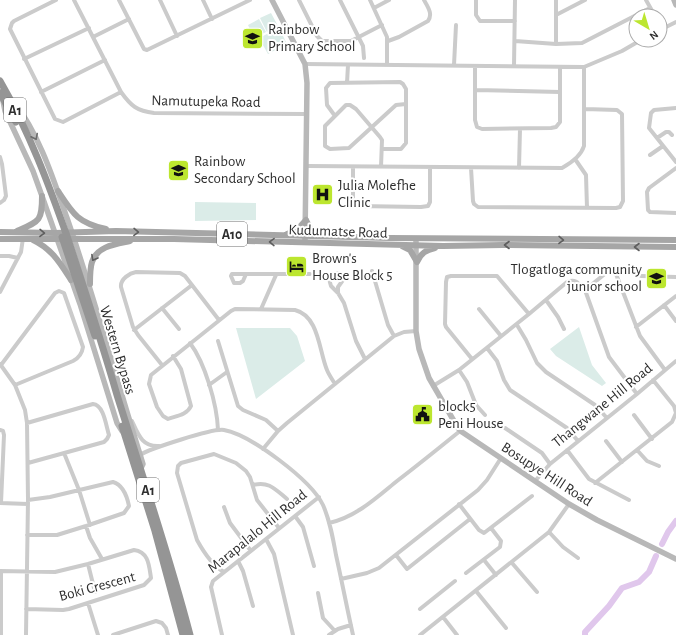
<svg xmlns="http://www.w3.org/2000/svg" width="676" height="635" viewBox="0 0 676 635" font-family="'Alegreya Sans',sans-serif">
	<rect width="100%" height="100%" fill="#fff"/>
	<path fill="#dbece8" d="M271,13L278,26L267,32L260,18Z
		M259,19L266,32L254,38L248,25Z
		M279,28L287,44L268,54L259,38Z
		M195,202L256,203V220L195,221Z
		M579,327L592,365L606,383L602,386L556,356L550,349Z
		M236,328H290L297,336L305,361L256,399Z"/>
	<g fill="none" stroke-linecap="round" stroke-linejoin="round">
		<path stroke="#e0c7ec" stroke-width="6" d="M662,544L668,532L676,521
			M585,635V632L609,606L622,588L639,582L649,572L656,556"/>
		<path stroke="#cbcbcb" stroke-width="4" d="M56,0L14,21L12,23L10,29L55,119L63,122L121,92
			M74,0L121,92C131,106 137,111 154,113L307,114
			M119,0L144,49L147,50L250,0
			M160,0L177,36
			M203,0L212,19
			M299,0L317,36L322,41H351L382,25
			M340,0L363,46L364,58
			M370,0L387,37V64
			M476,0V15L480,21H515
			M556,0V44
			M646,0L655,16
			M374,8L389,0
			M556,15L585,0
			M660,30L676,22
			M93,37L129,19
			M388,41L399,37L428,21C433,14 428,7 424,0
			M515,41L556,44L582,43L650,8
			M24,59L89,28
			M305,64L584,67L622,51L641,40
			M454,65L456,25
			M475,66V120L477,127L482,129L551,128L556,127L560,122V67
			M514,66L515,0
			M347,83L348,65
			M476,90L560,92
			M41,92L105,60
			M676,108L654,110L651,113L649,128L676,162
			M335,116L327,105L326,88L330,83L400,82L403,84L406,89V143L401,149H382
			M657,138L666,132H669L672,135
			M650,155L663,146
			M0,157L2,164L6,196L4,200L0,203
			M575,159L586,175L587,208
			M307,166L562,168C571,163 581,156 584,146V67
			M353,167V199L357,206L421,207L428,206L430,202V168
			M381,167L382,140L380,137L356,109L350,105H346L325,126V146L330,149L349,148L396,105L406,104
			M471,168L473,201L474,204L478,207L616,208L620,207L623,201L622,114L617,110L585,109
			M519,168L520,129
			M676,168L649,188L647,192L648,210L650,212L676,213
			M0,256H9L18,258
			M372,271L388,325L394,336
			M246,274L243,281L240,283H234L231,276L232,274H310
			M641,276L676,277
			M585,290L606,273L613,272L616,274L640,336L665,370
			M0,292L21,252L23,238
			M338,293V287L343,280L340,274L336,273L329,279L331,286L338,293L344,303L356,341L365,359
			M546,300L558,317L564,329
			M664,305L676,321
			M162,308L179,329
			M261,309L276,275
			M479,309L501,336
			M517,325L526,340L537,363L546,372L595,405L607,418
			M636,327L676,296
			M134,330L192,285
			M218,341L238,406L243,410L266,420L278,431
			M190,343C205,363 217,404 218,430
			M487,348L497,361L504,380L510,390L567,428L578,441
			M173,356L181,369L191,406C187,415 176,416 168,419L163,416L157,407L149,384L151,375L231,311L235,309L295,310C319,316 319,351 327,370C329,375 332,379 335,384
			M472,359L446,327L445,324L446,282L447,277L451,276H497L529,314
			M0,364L15,385L25,410L27,423L28,500L26,635
			M1,365L55,293L59,291L64,293L83,347C82,354 79,358 73,361L15,385
			M162,365L138,335L133,327L121,287C120,279 130,273 136,272L180,273L185,276L219,320
			M459,370L467,382L476,405L485,415
			M653,380L674,406L676,413
			M209,385L227,372
			M433,386L459,370L529,314L567,282C576,278 579,284 585,290L609,357L637,394
			M634,415L652,439
			M132,421C138,434 142,447 159,446
			M27,423L93,404C104,405 106,426 109,435L107,439L104,442L28,463
			M505,428L542,453L550,464
			M0,430L3,431L4,435L1,503
			M606,441L622,462
			M263,449L278,431L287,423L394,336L404,332L416,331
			M567,450L589,479L629,500
			M637,450L647,461L659,466
			M64,453L79,490L90,525
			M140,455C149,449 213,428 224,430C251,435 311,480 323,505C330,521 333,538 336,555C342,582 347,608 353,635
			M535,481L550,464L637,394L676,361
			M595,483L672,422L676,413
			M253,485C269,481 275,489 287,499
			M0,503L28,504
			M459,504L479,530L484,533L532,496
			M224,507L230,523L251,551
			M295,516L303,527L314,566
			M329,523C356,517 376,498 397,481C418,465 439,448 460,431
			M86,526L90,538L102,559
			M549,532L563,547L578,558
			M27,535H57L86,526L124,513L129,506C127,496 123,485 113,482L50,497L28,500
			M266,539L274,554L293,635
			M396,555L407,569L470,519
			M484,560L496,575
			M238,561L243,571L253,606
			M512,563L537,592
			M88,564L95,592
			M0,571L55,572L88,564L134,550C149,552 149,566 151,578L144,585L69,609L63,610L26,609
			M224,572C213,566 203,551 197,540L177,473L178,466L181,463L214,454L236,463L246,471L250,477L257,500L279,528
			M466,573L500,547L501,541L491,528
			M341,579L367,573L379,568L478,490L487,480L501,458
			M476,591L506,628
			M318,593L323,618L335,631
			M88,603L98,635
			M420,609L455,581
			M443,617L457,635
			M1,635V571
			M113,635L156,621L162,623L166,628L168,635
			M222,635L211,587L213,581L319,497
			M329,635L338,629L351,625
			M420,635L549,532L569,504"/>
		<path stroke="#b8b8b8" stroke-width="5.5" d="M272,0L305,64L307,83L305,240
			M674,0L676,5
			M3,101L5,111L33,171L42,196L80,304L117,423L122,431
			M14,102C40,136 53,178 67,218C95,299 117,382 143,464L141,468
			M416,241V331L419,349L429,378L458,428L462,432L569,504L597,520L676,559"/>
		<path stroke="#a6a6a6" stroke-width="6" d="M58,191C73,214 78,223 106,229
			M306,220L311,230L320,236
			M17,231C40,221 42,221 42,196
			M0,232L55,233L116,231L389,238L676,240
			M287,234L297,230L306,220
			M0,239H174L443,246L503,245L676,247
			M33,240C52,249 60,263 71,280
			M402,246L410,250L417,262
			M417,262C421,253 426,250 435,248
			M90,284C90,277 90,268 92,262C97,246 116,244 130,241"/>
		<path stroke="#959595" stroke-width="7" d="M0,81C29,131 49,185 68,239C85,291 102,343 117,395C142,475 169,554 190,635
			M0,93L16,122
			M62,237L95,336
			M122,426L155,531L183,635"/>
	</g>
	<defs><path id="oneway-chevron" d="M-2-3.5L2.5 0L-2 3.5" fill="none" stroke-width="1.6" stroke-linecap="round" stroke-linejoin="round"/></defs>
	<use stroke="#6c6c6c" href="#oneway-chevron" transform="translate(35 137) rotate(63)"/>
	<g stroke="#5e5e5e">
		<use href="#oneway-chevron" transform="translate(136 232) rotate(1)"/>
		<use href="#oneway-chevron" transform="translate(42 233) rotate(1)"/>
		<use href="#oneway-chevron" transform="translate(561 240) rotate(1)"/>
		<use href="#oneway-chevron" transform="translate(272 242) rotate(-179)"/>
		<use href="#oneway-chevron" transform="translate(507 245) rotate(-180)"/>
		<use href="#oneway-chevron" transform="translate(637 247) rotate(-180)"/>
		<use href="#oneway-chevron" transform="translate(94 258) rotate(119)"/>
	</g>
	<defs>
		<symbol id="school-square" viewBox="-11 -11 22 22"><rect x="-9" y="-9" width="18" height="18" rx="4" fill="#bce62f" stroke="#fff"/><path d="M0-5L7-2L0 1L-7-2ZM-4 1L0 2.5L4 1V4Q0 6-4 4Z" fill="#111"/></symbol>
		<symbol id="hospital-square" viewBox="-11 -11 22 22"><rect x="-9" y="-9" width="18" height="18" rx="4" fill="#bce62f" stroke="#fff"/><path d="M-5-5h3v3.5h4V-5h3V5h-3V1.5h-4V5h-3Z" fill="#111"/></symbol>
		<symbol id="hotel-square" viewBox="-11 -11 22 22"><rect x="-9" y="-9" width="18" height="18" rx="4" fill="#bce62f" stroke="#fff"/><path d="M-6-4.5h1.5V1H6V5H4.5V3h-9V5H-6ZM-4 0a1.8 1.8 0 1 1 3.6 0ZM.5 0V-2.5h3Q6-2.5 6 0Z" fill="#111"/></symbol>
		<symbol id="civic-square" viewBox="-11 -11 22 22"><rect x="-9" y="-9" width="18" height="18" rx="4" fill="#bce62f" stroke="#fff"/><path d="M-.6-6.5H3V-4.5H.6V-3L4-1V1h2V6H-6V1h2V-1L-.6-3ZM-1.2 2.5V6h2.4V2.5Z" fill="#111"/></symbol>
	</defs>
	<g fill-rule="evenodd">
		<use href="#school-square" x="240" y="26" width="25" height="25"/>
		<use href="#school-square" x="166" y="158" width="25" height="25"/>
		<use href="#hospital-square" x="310" y="182" width="25" height="25"/>
		<use href="#hotel-square" x="284" y="254" width="25" height="25"/>
		<use href="#school-square" x="644" y="266" width="25" height="25"/>
		<use href="#civic-square" x="410" y="402" width="25" height="25"/>
	</g>
	<g text-anchor="middle" stroke-width="4" stroke-linejoin="round" paint-order="stroke">
		<g fill="#fff" stroke="#6d6d6d" stroke-width="1">
			<rect x="4" y="98" width="22" height="24" rx="3"/>
			<rect x="217" y="222" width="30" height="24" rx="3"/>
			<rect x="137" y="478" width="22" height="24" rx="3"/>
		</g>
		<g font-size="14" font-weight="bold" fill="#2e2e2e">
			<text x="15" y="115">A1</text>
			<text x="232" y="239">A10</text>
			<text x="148" y="495">A1</text>
		</g>
		<g font-size="15" fill="#2e2e2e" stroke="#fff" text-anchor="start">
			<text x="268" y="34">Rainbow<tspan x="268" dy="17">Primary School</tspan></text>
			<text x="194" y="166">Rainbow<tspan x="194" dy="17">Secondary School</tspan></text>
			<text x="338" y="190">Julia Molefhe<tspan x="338" dy="17">Clinic</tspan></text>
			<text x="312" y="263">Brown's<tspan x="312" dy="17">House Block 5</tspan></text>
			<text x="642" y="274" text-anchor="end">Tlogatloga community<tspan x="642" dy="17">junior school</tspan></text>
			<text x="438" y="411">block5<tspan x="438" dy="17">Peni House</tspan></text>
		</g>
		<g font-size="15" fill="#2e2e2e" stroke="#fff">
			<text transform="translate(206 101) rotate(1)" y="5">Namutupeka Road</text>
			<text transform="translate(338 231) rotate(2)" y="5">Kudumatse Road</text>
			<text transform="translate(118 350) rotate(73)" y="5">Western Bypass</text>
			<text transform="translate(602 405) rotate(-39)" y="5">Thangwane Hill Road</text>
			<text transform="translate(547 474) rotate(33)" y="5">Bosupye Hill Road</text>
			<text transform="translate(257 531) rotate(-39)" y="5">Marapalalo Hill Road</text>
			<text transform="translate(97 586) rotate(-15)" y="5">Boki Crescent</text>
		</g>
	</g>
	<g transform="translate(648 28) rotate(142)"><circle r="19" fill="#ffffff" stroke="#ababab"/>
	<path d="M0-3L7 15L0 10L-7 15Z" fill="#bce62f"/>
	<text y="-6" font-size="11" font-weight="bold" text-anchor="middle" fill="#2e2e2e">N</text>
	</g>
</svg>
